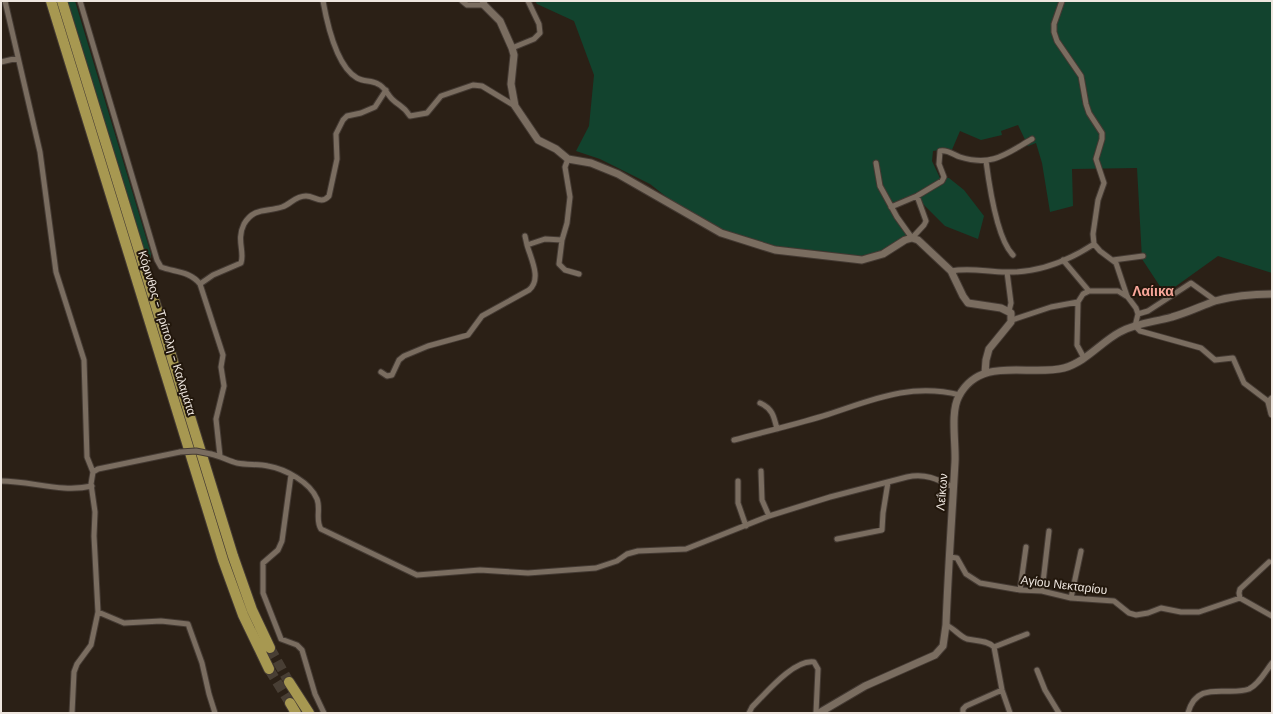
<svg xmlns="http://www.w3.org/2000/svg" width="1273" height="714" viewBox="0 0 1273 714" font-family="'DM Sans',sans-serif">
	<rect width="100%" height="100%" fill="#2b2016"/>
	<path fill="#12432e" d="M55,1H58L266,650L264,652L227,559Z
		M67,1H75L151,254L149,265L146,264Z
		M535,1H1272V273L1218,256L1165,294L1142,259L1137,168L1072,169L1073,206L1050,212L1042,163L1036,143L1028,146L1018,125L1001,131L1002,135L981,140L960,131L951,152L945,149L933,151L932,161L940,178H949L964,190L984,216L978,239L945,226L914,195L889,207L901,227L910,236L885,253L859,259L824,251L781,248L744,238L713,226L678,206L650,184L600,159L576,151L589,126L594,75L574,21L537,4Z"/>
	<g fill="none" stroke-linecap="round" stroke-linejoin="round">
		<path stroke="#483e34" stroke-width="10" stroke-dasharray="10 5" stroke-linecap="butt" d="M270,648L289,682
			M269,669L290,703"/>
		<defs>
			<path id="minor" d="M5,1L40,152L56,272L84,360L87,457L93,472
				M80,1L157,260L161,267C174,272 190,271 200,284L223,355L221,367L224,386L216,419L220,456
				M323,1C327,23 336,66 357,78C364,82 371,80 378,84C385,87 387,94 392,99C400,107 403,105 410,116L427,113L441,96L473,85L482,86L515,106
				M462,1L467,5H484
				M1062,1L1054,24V32L1057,41L1081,76L1086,104L1089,113L1102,133V139L1096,159L1104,183L1098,200L1093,234L1094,244L1100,251L1116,263L1127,296L1136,308L1138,314L1135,326L1140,331L1201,348L1215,360L1233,358L1244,383L1269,402
				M512,48L534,39L540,33L539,24L528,1
				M1,62L18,58
				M568,159L565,167L570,197L567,223L562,240L559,264L565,270L579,274
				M986,161C989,184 997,239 1013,255
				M876,163L880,186L897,217L912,238L924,225L926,221L917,196
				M891,207L917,196L942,181L944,177L939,164L940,151C947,149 954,155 960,157C992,167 1006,154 1032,139
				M525,236L527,245
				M1063,260L1089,291H1118L1126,296
				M1113,260L1143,256
				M951,271C970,267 987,272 1006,272C1037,273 1068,261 1094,244
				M1007,272L1011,303L1009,311
				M200,284L213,275L241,263C245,252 236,240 244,224C254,207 267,212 282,207C291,204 295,196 306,196C315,196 321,205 329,196L337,159L336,134L343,120L347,116L361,113L375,107L386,90
				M1138,314L1148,311L1191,283L1216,301
				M1012,320L1051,307L1078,302
				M1084,358L1077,345L1078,302L1083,294L1089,291
				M381,372L387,376L392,375L399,360L404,356L428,346L468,335L482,316L529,290C542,279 531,259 527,245L545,239L562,240
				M760,403C772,408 774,416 777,429
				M734,440C764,432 793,425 823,416C870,401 909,382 960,395
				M211,454C220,456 229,461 237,463C247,465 258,464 268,466C285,469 310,482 317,499C321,509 315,520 321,529L417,575L480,570L528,573L596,568L617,561L627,554L638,551L686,549L769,516L830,497L907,477C925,473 937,479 953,487
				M761,471L762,500L769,516
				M291,475L282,541L278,550L263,563V593L281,639L297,645L302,650L315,694L324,713
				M1,481C32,481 61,493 92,486
				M738,481V503L746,526
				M837,539L882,530L883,513L888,482
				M949,557L957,558L966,574L980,583L1020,590L1042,591L1071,598L1114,601L1129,613L1136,615L1148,613L1161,608L1181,612H1199L1240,598L1272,616
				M1020,590L1026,547
				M1042,591L1049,531
				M1071,598L1081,551
				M1240,598L1239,593L1240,589L1269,562
				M98,612L124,623L161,621L188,624L202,663L209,694L215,713
				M946,625C954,628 959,636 967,639C976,641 987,640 994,647L1002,690L1010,713
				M994,647L1027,634
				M1037,670L1045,690L1059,713
				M72,713L74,672L77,664L91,645L98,612L94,536L95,512L91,484L93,472L98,469L180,452
				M749,713L752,707C766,693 794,659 814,662L818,669L816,713
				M963,713V709L966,706L1002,690
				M1188,713C1197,679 1228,697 1249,689C1259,684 1265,672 1272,663"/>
			<path id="tertiary" d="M483,1L484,5L500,21L512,48L514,55L511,84L515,106L538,140L556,149L568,159L591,163L618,174L721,233L775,250L862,260L883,254L905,240L912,238L918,240L951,271L963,296L968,303L1001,308L1011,313V322L989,349L986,360L985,373
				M1272,399L1269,402L1272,414
				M819,713L865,686L935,655L943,646L946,625C948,571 952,516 955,462C956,443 950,412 959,396C981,355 1029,377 1064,368C1086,362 1101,342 1120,332C1136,323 1155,322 1172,317C1187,313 1201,306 1215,301C1233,296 1253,294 1272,294"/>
			<path id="motorway" d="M51,1L223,560L243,615L269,669
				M62,1L233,556L252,610L270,648
				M289,682L309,713
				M290,703L296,713"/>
		</defs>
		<use href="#minor" stroke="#443a33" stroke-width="7"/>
		<use href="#tertiary" stroke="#443a33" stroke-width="9"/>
		<use href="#motorway" stroke="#443a33" stroke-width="12"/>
		<use href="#minor" stroke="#7a6d60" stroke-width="5"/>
		<use href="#tertiary" stroke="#7a6d60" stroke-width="7"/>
		<use href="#motorway" stroke="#a79851" stroke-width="10"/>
		<defs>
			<path id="minor-bridge" d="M180,452L196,451L211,454"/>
		</defs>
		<use href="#minor-bridge" stroke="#443a33" stroke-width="7" stroke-linecap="butt"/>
		<use href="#minor-bridge" stroke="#7a6d60" stroke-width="5"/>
	</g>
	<g text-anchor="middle" stroke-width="4" stroke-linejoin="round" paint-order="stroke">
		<g font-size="12" fill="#eee6df" stroke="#22170c">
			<text transform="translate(167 333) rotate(73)" y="4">Κόρινθος - Τρίπολη - Καλαμάτα</text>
			<text transform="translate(942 492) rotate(-85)" y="4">Λεΐκων</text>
			<text transform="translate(1064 585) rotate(7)" y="4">Αγίου Νεκταρίου</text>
		</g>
		<g font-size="14" font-weight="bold" fill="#f9a79a" stroke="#22170c">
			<text x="1153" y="296">Λαίικα</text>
		</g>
	</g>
	<rect width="1273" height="714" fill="none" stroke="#eee6df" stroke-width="4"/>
</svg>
